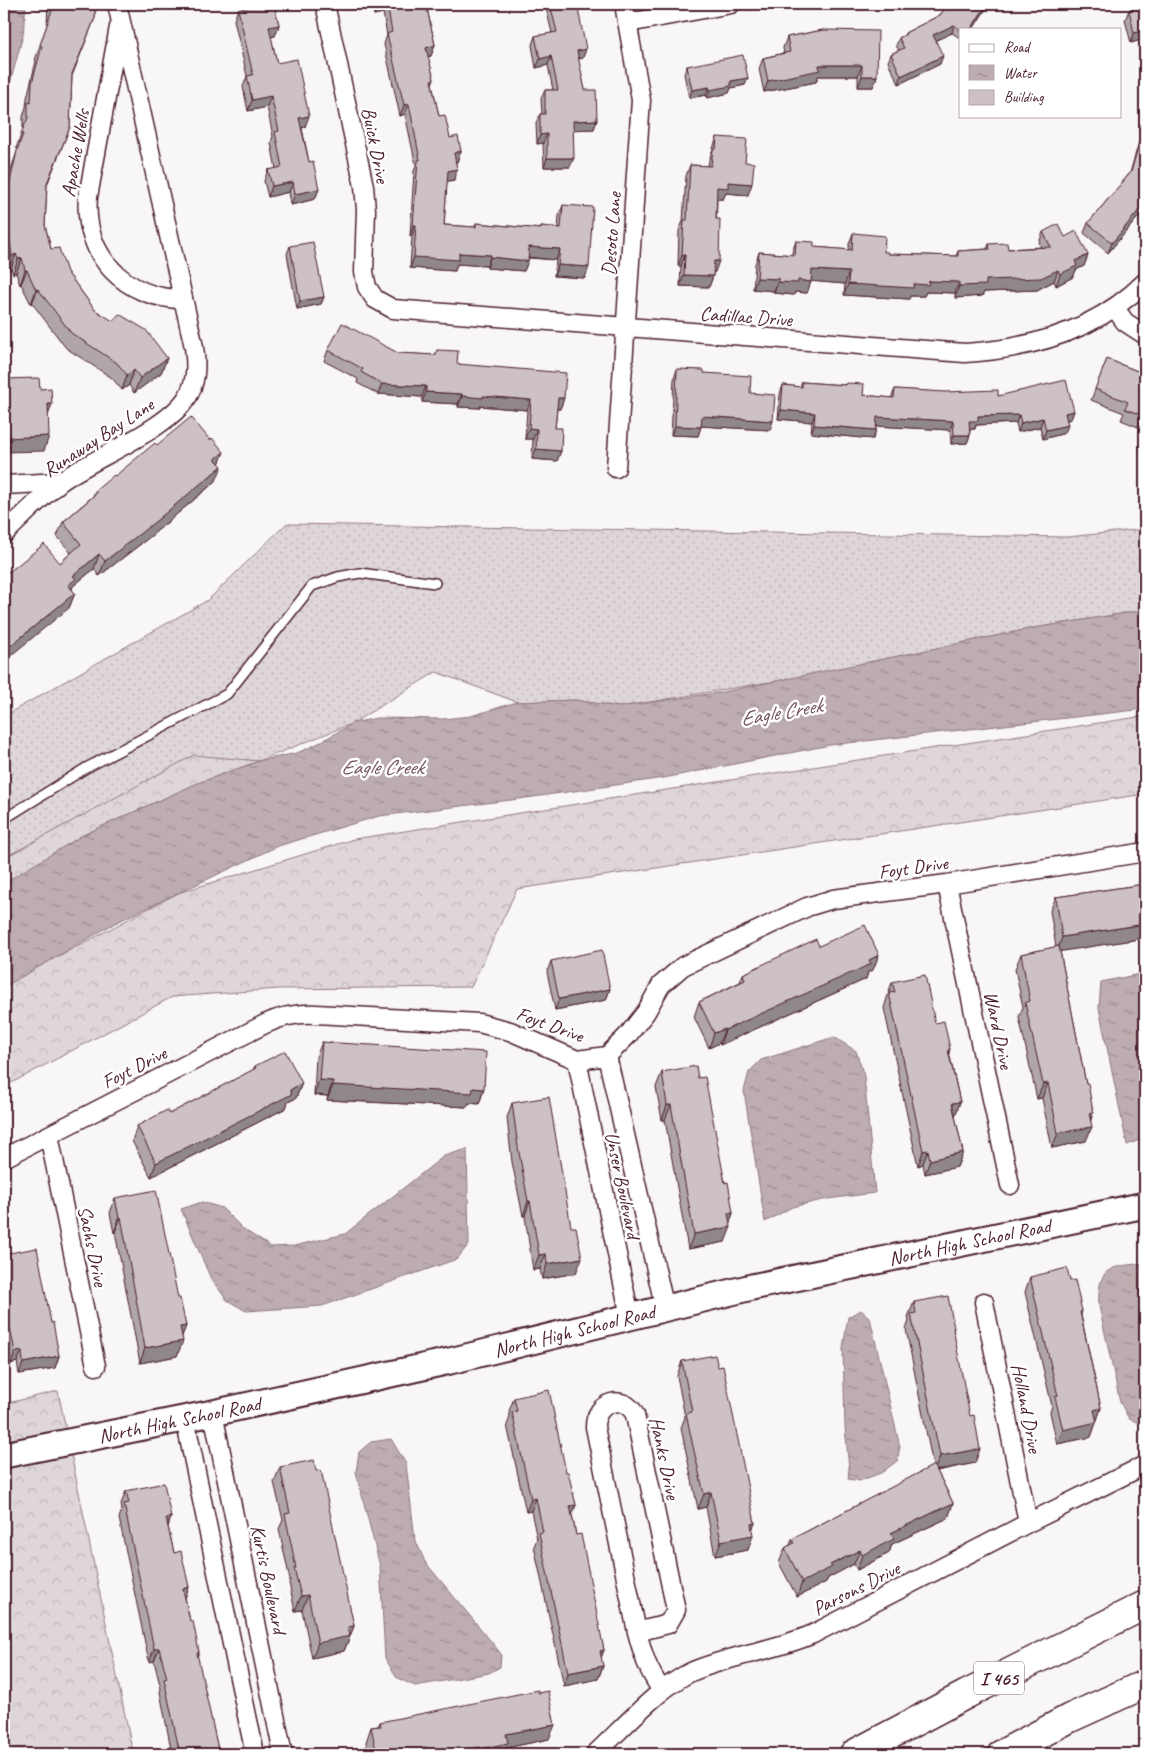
<svg xmlns="http://www.w3.org/2000/svg" width="1149" height="1758" viewBox="0 0 1149 1758" font-family="Caveat,sans-serif">
	<defs>
		<pattern id="grass-dots" width="8" height="8" patternUnits="userSpaceOnUse" patternTransform="scale(1.25)"><rect width="8" height="8" fill="#ded6d9"/><path d="M2 2h.1M6 6h.1" fill="none" stroke="#c0b7ba" stroke-width="1.8" stroke-linecap="round"/></pattern>
		<pattern id="forest-crowns" width="20" height="18" patternUnits="userSpaceOnUse" patternTransform="scale(1.25)"><rect width="20" height="18" fill="#ded6d9"/><path d="M2 6a3 3 0 1 1 6 0M12 15a3 3 0 1 1 6 0" fill="none" stroke="#c0b7ba"/></pattern>
		<pattern id="water-ripples" width="26" height="14" patternUnits="userSpaceOnUse" patternTransform="scale(1.25)"><rect width="26" height="14" fill="#bdadb0"/><path d="M2 4q2-2 4 0t4 0M15 11q2-2 4 0t4 0" fill="none" stroke="#9c8c8f"/></pattern>
	</defs>
	<rect width="100%" height="100%" fill="#f8f6f7"/>
	<filter id="ink" filterUnits="userSpaceOnUse"><feTurbulence type="fractalNoise" baseFrequency=".02" numOctaves="2"/><feDisplacementMap in="SourceGraphic" scale="10" xChannelSelector="R" yChannelSelector="G"/><feConvolveMatrix kernelMatrix="1 2 1 2 8 2 1 2 1" color-interpolation-filters="sRGB"/></filter>
	<g filter="url(#ink)">
		<path fill="url(#grass-dots)" stroke="#947a82" d="M286,524L1067,537L1145,529V612H1132L1034,628L788,679L619,707L575,700L517,702L436,672L353,723L259,761L194,756L4,858V716L208,600Z"/>
		<path fill="url(#forest-crowns)" stroke="#947a82" d="M1145,716V794L517,889L471,987L278,989L172,997L4,1087V985L178,893L354,839L960,744Z
			M194,755L259,761L198,783L83,835L4,884V858Z
			M58,1391L133,1754H4V1404Z"/>
		<path fill="url(#water-ripples)" stroke="#8f747b" d="M4,4H26L23,35L4,106Z
			M1132,612H1145V709L830,745L664,778L519,799L379,816L278,846L115,923L4,987V883L83,835L198,783L259,761L297,753L317,744L353,723L377,718L443,719L471,716L517,702L575,700L619,707L723,692L1034,628Z
			M1145,973V1138L1127,1145L1099,1008L1101,982Z
			M834,1037L856,1051L864,1076L875,1193L827,1199L792,1207L765,1222L744,1091L749,1072L761,1060Z
			M467,1149L469,1244L457,1259L322,1306L246,1311L227,1300L211,1279L181,1209L202,1202L222,1208L243,1229L271,1247L294,1246L345,1234L444,1156Z
			M1145,1263V1422L1140,1423L1129,1419L1120,1402L1099,1306C1097,1265 1111,1267 1145,1263Z
			M861,1310L870,1318L900,1447L897,1461L881,1473L859,1481L848,1479L849,1469L845,1427L843,1348L848,1317Z
			M391,1439L406,1464L415,1539L425,1562L490,1640L501,1654L500,1667L489,1673L415,1686L397,1678L385,1658L380,1566L356,1472L359,1452L371,1442Z"/>
		<g fill="none" stroke-linecap="round" stroke-linejoin="round">
			<defs>
				<path id="lane" d="M4,819L86,768L227,694L312,586L338,577L360,573L435,583"/>
				<path id="street" d="M325,4L364,186L366,210L364,272L367,287L375,299L393,309L965,353C1031,349 1097,330 1145,282
					M628,23L731,4
					M119,27L88,197C83,255 125,299 183,299
					M1115,308L1125,322L1145,335
					M616,468L641,100L624,4
					M4,485L60,482
					M4,534C22,517 40,498 60,482C92,458 175,427 190,392C197,377 196,362 194,347L117,4
					M947,884L1010,1185
					M607,1056L665,1309
					M577,1060L630,1317
					M49,1135L96,1366
					M4,1158L265,1024C282,1016 298,1013 316,1014L479,1023L510,1031L577,1060L607,1056L628,1035L646,1012L661,985L683,966L807,907L833,899L947,884L1145,852
					M984,1302L1028,1523
					M213,1413L283,1754
					M185,1419L255,1754
					M637,1632L668,1624L676,1610L635,1415C625,1393 595,1401 595,1427L637,1632C644,1658 647,1668 662,1691
					M595,1754C622,1729 659,1687 691,1672C730,1655 774,1651 813,1634L1028,1523L1145,1465"/>
				<g id="secondary">
					<path id="s1" d="M4,1455L213,1413L450,1361L752,1287L1145,1205"/>
				</g>
				<path id="highway" d="M854,1754L967,1694L1145,1605
					M1002,1754L1070,1718L1145,1684"/>
			</defs>
			<use href="#lane" stroke="#4a1f2b" stroke-width="12"/>
			<use href="#street" stroke="#4a1f2b" stroke-width="21"/>
			<use href="#secondary" stroke="#4a1f2b" stroke-width="29"/>
			<use href="#highway" stroke="#4a1f2b" stroke-width="31"/>
			<use href="#lane" stroke="#fff" stroke-width="9"/>
			<use href="#street" stroke="#fff" stroke-width="18"/>
			<use href="#secondary" stroke="#fff" stroke-width="25"/>
			<use href="#highway" stroke="#fff" stroke-width="28"/>
		</g>
		<path fill="#b0a6a9" stroke="#4a1f2b" d="M48,4H95V18L72,76L70,127L47,185L45,225L51,249L67,272L95,310L167,358L161,373L134,393L129,385L122,390L112,378L66,348L32,303L31,304L21,284L20,285L16,273L13,274L11,269L7,271L4,248V200L12,166L18,149L16,148L23,130V117L26,107L27,98L36,61L35,60L47,25Z
			M245,4H279L274,5L279,25L275,36L271,37L277,63L305,127L302,128L309,162L319,189L315,199L291,205L289,192L268,197L264,181L268,170L276,169L271,143L273,136L267,107L248,111L243,87L247,76L234,20L238,9L246,7Z
			M372,4H426L435,45L431,56L428,57L434,79L432,84L439,116L450,138L461,151L457,162H456L454,180L447,181L444,225L475,227L476,223L541,229V226L558,228L559,216L563,205L585,278L554,276L556,260L529,258L524,271L487,268V266L457,264L455,271L410,268L412,236H410L414,171L416,166L405,114L400,116L384,44L387,35L383,13L374,15Z
			M545,4H577L583,58L578,59L585,90L597,120L594,129H573L570,167H544L543,143L537,144L536,123L540,114H542L541,99L545,90H553L548,65L536,68L532,45L535,36L552,33Z
			M948,4H989L973,29H960V38L952,33L935,40L940,64L899,84L888,62L891,54L899,50L896,46L899,38L905,35V33L940,15Z
			M1130,4H1145V209L1108,253L1084,233L1088,223L1130,173L1144,124L1141,40L1131,43L1125,20L1129,10H1131Z
			M823,30L877,76L873,87H858V76H818L816,82L764,92L759,69L763,58L784,53L783,48L787,37Z
			M687,66L748,78L745,85L731,88L729,93L707,98L706,95L689,98L684,74Z
			M717,137L745,162L748,195L726,193L723,199H717L715,272H713V276L709,287L680,286L681,266H678L679,231L683,221L686,176L690,165L708,166L709,160Z
			M1043,232L1065,237L1088,255L1084,266L1076,270L1073,277L1056,286L1054,281L1037,290L984,292L982,296L955,298V293L926,292L924,296H910L909,299L844,295L845,284L811,281L807,293L795,292L794,295L774,293V291L753,289L755,264L759,252L792,255V252L796,241L814,247L849,250V244L853,233L888,254L956,256L958,251L987,249L989,244L1008,249L1041,247L1039,243Z
			M290,246L324,297L321,304L297,309L287,254Z
			M328,350L435,355L437,350L457,364L564,398L560,409H557L555,428L561,451L557,461L532,459L533,439H525L527,410L480,406V408L458,407V404L422,402V397L378,394L357,383L358,379L324,361Z
			M1107,359L1145,374V420L1141,418L1138,427L1121,420L1124,413L1091,400Z
			M677,369L704,373L750,393L770,430L701,426L698,436L671,435L674,379Z
			M802,382L845,385L846,383L863,395L891,398L895,389L998,396L1074,411L1071,419L1067,420L1065,433L1043,439L1040,427L1018,432L1016,423L976,425L975,429H970V435L967,443L951,444L950,430L877,426L876,430L873,439L811,433L812,422L778,419L780,394L783,385L800,387Z
			M157,445L219,464L216,481L151,536L99,576L94,569L73,586L72,590L75,593L69,608L9,572L60,563L71,553L57,536L63,522L93,496L95,491Z
			M1145,884V938L1060,951L1086,1084L1093,1112L1091,1120L1086,1141L1052,1148L1042,1098L1037,1099L1019,1017L1023,1007L1015,969L1021,954L1056,947L1050,911L1056,897Z
			M819,946L873,970L868,972L866,979L720,1045L719,1043L709,1048L694,1017L699,1002L740,982L743,974Z
			M551,961L610,989L606,1000L555,1010L547,972Z
			M892,982L935,1023L950,1049L949,1052L960,1102L955,1116L963,1152L957,1167L925,1174L923,1164L918,1166L884,1008Z
			M322,1042L484,1089L479,1104L469,1103L467,1107L327,1100L328,1096L314,1095L316,1057Z
			M255,1066L302,1083L296,1098L288,1102L286,1108L151,1177L132,1141L137,1126L169,1114L253,1070Z
			M662,1072L698,1078L733,1213L730,1222L725,1242L688,1249L665,1120H662L656,1087Z
			M512,1103L576,1273L542,1279L540,1269L533,1270L525,1216H523L512,1162L507,1118Z
			M115,1198L178,1298L186,1326L182,1336L177,1356L140,1363L115,1232L114,1233L110,1213Z
			M4,1254L51,1323L59,1356L55,1368L19,1374L17,1362L11,1364L4,1329Z
			M1030,1277L1070,1281L1082,1311L1081,1315L1101,1408L1091,1437L1057,1444L1050,1412L1052,1406L1025,1292Z
			M914,1302L954,1328L953,1330L975,1463L937,1471L953,1503L948,1518L892,1544L889,1553L857,1570L854,1564L828,1578L826,1582L797,1597L779,1563L785,1548L790,1545L792,1539L933,1466L906,1329L909,1321L908,1317Z
			M682,1361L718,1367L755,1523L752,1530L748,1550L715,1556L706,1507L698,1509L681,1428L685,1417L677,1376Z
			M514,1398L566,1472L576,1505L572,1515L576,1535L604,1650L601,1658L603,1666L598,1679L564,1686L534,1546L537,1539L531,1511L526,1512L507,1425L510,1417L509,1411Z
			M280,1467L316,1471L354,1626L344,1651L312,1658L302,1610L295,1611L289,1583L290,1580L279,1529L283,1520L274,1482Z
			M126,1491L171,1517L168,1527L174,1553L189,1587L185,1597L190,1621L199,1652L197,1657L219,1754H172L160,1692L161,1689L154,1661L149,1662L119,1518L122,1510L121,1504Z
			M380,1722L549,1739L506,1748L504,1754H368L366,1742L371,1727L378,1726Z"/>
		<path fill="#908789" stroke="#4a1f2b" d="M378,4H386L383,13L374,15Z
			M987,4H989L973,29H971Z
			M279,25L275,36L265,38L269,27Z
			M954,25L952,33L930,43L933,35Z
			M1145,30L1141,40L1131,43L1134,33Z
			M435,45L431,56L422,58L426,48Z
			M586,49L583,58L573,60L577,51Z
			M551,56L548,65L536,68L540,59Z
			M943,56L940,64L899,84L901,76Z
			M819,65H862L858,76H818L816,82L764,92L768,81Z
			M862,76H877L873,87H858Z
			M748,78L745,85L731,88L729,93L707,98L710,90L731,81Z
			M709,87L706,95L689,98L692,90Z
			M271,96L267,107L248,111L252,100Z
			M409,104L405,114L400,116L404,105Z
			M309,116L305,127L296,129L299,118Z
			M597,120L594,129L569,130L573,121Z
			M547,134L543,143L537,144L540,135Z
			M461,151L457,162L450,163L454,153Z
			M547,158H574L570,167H544Z
			M457,169L454,180L444,182L448,171Z
			M293,182L289,192L268,197L272,186Z
			M728,182L752,184L748,195L726,193L723,199H713L717,187Z
			M319,189L315,199L291,205L295,194Z
			M1145,203V209L1108,253L1112,243Z
			M413,225H416L412,236H410Z
			M529,247L560,249L556,260L526,257Z
			M459,253L491,255L487,266L457,264L455,271L410,268L414,257Z
			M16,254L11,269L7,271L12,256Z
			M682,255H685L681,266H678Z
			M1088,255L1084,266L1076,270L1073,277L1056,286L1060,274L1075,261Z
			M490,257L528,261L524,271L487,268Z
			M22,258L16,273L13,274L18,259Z
			M714,261H719L715,272H710Z
			M558,265L589,267L585,278L554,276Z
			M25,270H27L21,284L20,285Z
			M812,270L849,272L845,284L808,281Z
			M1058,270L1054,281L1037,290L984,292L982,296L955,298L959,286L986,280Z
			M684,275L713,276L709,287L680,286Z
			M757,278L779,279L774,291L753,289Z
			M798,280L811,282L807,293L795,292L794,295L774,293L778,282Z
			M929,281L959,282L955,293L926,292L924,296H910L909,299L844,295L848,284H914Z
			M38,289L32,303L31,304L36,290Z
			M324,297L321,304L297,309L300,301Z
			M167,358L161,373L134,393L140,378Z
			M134,370L129,385L122,390L127,375Z
			M382,384L426,386L422,397L378,394Z
			M426,392L462,394L458,404L422,402Z
			M462,396H483L531,400L527,410L480,406V408L458,407Z
			M558,398H564L560,409L554,408Z
			M48,404H52L47,419Z
			M781,410L815,413L812,422L778,419Z
			M1074,411L1071,419L1062,421L1065,413Z
			M1019,415L1016,423L976,425L975,429H966L969,421L978,416Z
			M702,416L773,421L770,430L698,426Z
			M877,417L953,421L950,430L874,426Z
			M1043,418L1040,427L1018,432L1021,423Z
			M814,425L876,430L873,439L811,433Z
			M1068,425L1065,433L1043,439L1046,430Z
			M675,426L701,427L698,436L671,435Z
			M529,428L537,429L533,439H525Z
			M954,435H970L967,443L951,444Z
			M49,436L44,451L4,452V440L5,438Z
			M536,449L561,451L557,461L532,459Z
			M224,452L218,467L215,459Z
			M222,466L216,481L151,536L99,576L105,561Z
			M99,554L94,569L73,586L70,593L68,585L73,576Z
			M75,593L69,608L4,661V651Z
			M1145,924V938L1057,952L1062,937Z
			M879,955L873,970L868,972L866,979L720,1045L725,1030Z
			M610,989L606,1000L555,1010L559,999Z
			M725,1029L719,1043L709,1048L714,1033Z
			M319,1080L333,1081L328,1096L314,1095Z
			M302,1083L296,1098L288,1102L286,1108L151,1177L156,1163Z
			M1048,1083L1042,1098L1037,1099L1043,1084Z
			M333,1085L473,1088L484,1089L479,1104L469,1103L467,1107L327,1100Z
			M960,1102L955,1116L952,1103Z
			M667,1105H671L665,1120H662Z
			M1093,1112L1088,1127L1089,1113Z
			M1092,1127L1086,1141L1052,1148L1058,1133Z
			M928,1150L923,1164L918,1166L923,1151Z
			M963,1152L957,1167L925,1174L930,1160Z
			M528,1201H530L525,1216H523Z
			M733,1213L728,1228V1214Z
			M121,1217L115,1232L114,1233L119,1218Z
			M731,1227L725,1242L688,1249L694,1234Z
			M546,1254L540,1269L533,1270L539,1255Z
			M582,1258L576,1273L542,1279L547,1264Z
			M186,1326L180,1341V1327Z
			M183,1341L177,1356L140,1363L145,1348Z
			M22,1351L17,1362L11,1364L15,1352Z
			M59,1356L55,1368L19,1374L23,1363Z
			M1101,1408L1091,1437L1057,1444L1063,1430L1094,1410Z
			M980,1449L975,1463L934,1471L940,1456Z
			M711,1492L706,1507L698,1509L704,1494Z
			M536,1498L531,1511L526,1512L531,1499Z
			M953,1503L948,1518L892,1544L889,1553L857,1570L862,1555L891,1533Z
			M576,1505L571,1518L570,1506Z
			M171,1517L166,1531V1518Z
			M755,1523L750,1535H753L748,1550L715,1556L721,1541L751,1524Z
			M860,1550L854,1564L828,1578L826,1582L797,1597L802,1582L830,1565Z
			M189,1587L184,1601L183,1589Z
			M308,1595L302,1610L295,1611L301,1596Z
			M354,1626L344,1651L312,1658L318,1643L348,1627Z
			M159,1648L154,1661L149,1662L154,1649Z
			M604,1650L599,1663L600,1651Z
			M603,1666L598,1679L564,1686L568,1673Z
			M555,1725L549,1739L506,1748L504,1754H478L480,1749L506,1734Z
			M480,1747L478,1754H446Z"/>
		<path fill="#cdc1c4" stroke="#4a1f2b" d="M53,4H95V18L72,74L70,127L47,183L45,225L51,249L59,248L67,272L95,310L113,321L119,314L146,330L167,358L140,378L134,370L127,375L117,363L71,333L38,289L36,290L27,270H25L22,258L18,259L16,254L12,256L6,211L7,195L17,151L23,134L21,133L28,118V102L31,103L32,83L42,46L40,45L52,10Z
			M251,4H274L279,25L269,27L277,63L297,59L309,116L299,118L309,162L313,161L319,189L295,194L293,182L272,186L268,170L282,167L275,132L279,131L271,96L252,100L247,76L253,75L238,9L252,6Z
			M387,4H426L435,45L426,48L434,79L431,80L439,116L445,115L450,138L458,136L461,151L454,153L457,169L448,171L444,225L476,227V223L541,229V226L561,228L563,205L593,207L589,267L558,265L560,249L529,247L528,261L490,257L491,255L459,253V260L414,257L416,225H413L418,160H420L409,104L404,105L387,34L392,32Z
			M550,4H577L586,49L577,51L585,90H596L597,120L573,121L574,158H547V134L540,135V114H545V90H558L551,56L540,59L535,36L557,32Z
			M948,4H987L971,29H960L954,25L933,35L943,56L901,76L891,54L904,48L899,38L906,34L905,33L940,15Z
			M1136,4H1145V44V30L1134,33L1129,10L1137,8Z
			M823,30L878,31L877,76H862V65H819L820,70L768,81L763,58L790,52L787,37Z
			M743,55L748,78L731,81V86L710,90L709,87L692,90L687,66Z
			M1145,122V203L1112,243L1088,223L1131,172Z
			M717,137L747,139L745,162L754,163L752,184L728,182V188L717,187L716,219H720L719,261H714L713,276L684,275L685,255H682L684,220H687L690,165L711,166L713,149H716Z
			M1058,224L1065,237L1076,231L1088,255L1075,261L1077,266L1060,274L1058,270L1041,278L986,280V285L959,286V282L929,281L928,285L914,284L913,288L848,284L849,272L812,270L811,282L798,280V283L778,282L779,279L757,278L759,252L795,255L796,241L814,242V247L852,250L853,233L885,236L884,252H888V254L958,256V251L990,249L989,244L1007,243L1008,249L1051,247L1043,232Z
			M313,242L324,297L300,301L290,246Z
			M342,323L398,353L436,355L437,350L458,351L457,364L566,373L564,398H558L555,428H562L561,451L536,449L537,429L529,428L531,400L483,396V398L462,396V394L426,392V386L382,384L361,372L363,369L328,350Z
			M1107,359L1145,374V407L1142,415L1125,409L1128,402L1095,389Z
			M677,369L704,370V373L751,376L750,393L775,395L773,421L702,416L701,427L675,426Z
			M39,378L40,389L51,388L52,404H48L49,436L5,438V440H4V379Z
			M1066,380L1074,411L1065,413L1068,425L1046,430L1043,418L1021,423L1019,415L978,416V421H969L970,435H954L953,421L877,417L876,430L814,425L815,413L781,410L783,385L802,387V382L845,385L846,383L864,384L863,395L894,398L895,389L945,392L998,390V396Z
			M191,417L210,440L212,438L224,452L215,459L222,466L156,521L105,561L99,554L73,576L76,579L68,585L75,593L4,651V572L7,570L9,572L44,544L60,563L81,544L63,522L97,493L95,491L114,475L115,476L155,443L157,445Z
			M1145,884V924L1062,937L1056,897Z
			M865,925L879,955L869,960L871,964L725,1030V1029L714,1033L699,1002L745,980L743,974L816,939L819,946Z
			M1059,946L1086,1084L1088,1083L1093,1112L1089,1113L1092,1127L1058,1133L1048,1083L1043,1084L1025,1003L1030,1001L1021,954Z
			M602,950L610,989L559,999L551,961Z
			M925,975L935,1023L944,1021L950,1049L948,1050L960,1102L952,1103L963,1152L930,1160L928,1150L923,1151L889,993L895,992L892,982Z
			M322,1042L486,1052L484,1089L473,1088L472,1093L333,1085V1081L319,1080Z
			M285,1051L302,1083L290,1090L292,1094L156,1163L137,1126L167,1110L169,1114L256,1068L255,1066Z
			M696,1066L698,1078L705,1077L725,1183L728,1182L733,1213L728,1214L731,1227L694,1234L671,1105H667L662,1072Z
			M549,1097L571,1227H576L582,1258L547,1264L546,1254L539,1255L530,1201H528L518,1147L512,1103Z
			M156,1190L178,1298H180L186,1326L180,1327L183,1341L145,1348L121,1217L119,1218L115,1198Z
			M37,1248L51,1323L53,1322L59,1356L23,1363L22,1351L15,1352L4,1298V1254Z
			M1067,1268L1070,1281L1075,1280L1082,1311L1080,1312L1101,1408L1094,1410L1097,1422L1063,1430L1055,1397L1058,1396L1030,1277Z
			M948,1296L954,1328H953L970,1416L974,1415L980,1449L940,1456L911,1314L916,1313L914,1302Z
			M715,1355L718,1367L723,1366L755,1523L751,1524L753,1535L721,1541L711,1492L704,1494L692,1442L686,1413L692,1412L682,1361Z
			M549,1390L566,1472H568L576,1505L570,1506L576,1535L581,1534L604,1650L600,1651L603,1666L568,1673L539,1533L543,1532L536,1498L531,1499L512,1412L517,1411L514,1398Z
			M314,1460L316,1471L321,1470L354,1626L348,1627L350,1636L318,1643L308,1595L301,1596L294,1568H296L285,1514L290,1513L280,1467Z
			M934,1465L953,1503L891,1533L894,1539L862,1555L860,1550L830,1565L832,1567L802,1582L785,1548L794,1543L792,1539Z
			M164,1483L171,1517L166,1518L174,1553L181,1551L189,1587L183,1589L190,1621H193L199,1652L197,1653L219,1754H180L164,1679L167,1678L159,1648L154,1649L124,1504L129,1503L126,1491Z
			M538,1690V1693L548,1691L555,1725L506,1734L508,1743L480,1749V1747L446,1754H425V1753L420,1754H377L371,1727L381,1726L380,1722Z"/>
	</g>
	<g text-anchor="middle" stroke-width="5" stroke-linejoin="round" paint-order="stroke">
		<rect fill="#fff" stroke="#80626b" stroke-width="1" x="974" y="1661.5" width="50" height="33" rx="4"/>
		<g font-size="19" font-weight="bold" fill="#4a1f2b">
			<text x="999" y="1685">I 465</text>
		</g>
		<g font-size="20" fill="#4a1f2b" stroke="#fff">
			<text transform="translate(376 145) rotate(79)" y="7">Buick Drive</text>
			<text transform="translate(75 153) rotate(-80)" y="7">Apache Wells</text>
			<text transform="translate(611 234) rotate(-86)" y="7">Desoto Lane</text>
			<text transform="translate(746 316) rotate(4)" y="7">Cadillac Drive</text>
			<text transform="translate(98 437) rotate(-33)" y="7">Runaway Bay Lane</text>
			<text transform="translate(913 867) rotate(-8)" y="7">Foyt Drive</text>
			<text transform="translate(550 1024) rotate(20)" y="7">Foyt Drive</text>
			<text transform="translate(999 1030) rotate(78)" y="7">Ward Drive</text>
			<text transform="translate(134 1067) rotate(-27)" y="7">Foyt Drive</text>
			<text transform="translate(623 1185) rotate(78)" y="7">Unser Boulevard</text>
			<text dy="7" stroke="none"><textPath href="#s1" startOffset="989">North High School Road</textPath></text>
			<text transform="translate(93 1246) rotate(78)" y="7">Sachs Drive</text>
			<text dy="7" stroke="none"><textPath href="#s1" startOffset="584">North High School Road</textPath></text>
			<text transform="translate(1027 1408) rotate(79)" y="7">Holland Drive</text>
			<text dy="7" stroke="none"><textPath href="#s1" startOffset="179">North High School Road</textPath></text>
			<text transform="translate(665 1458) rotate(78)" y="7">Hanks Drive</text>
			<text transform="translate(269 1579) rotate(78)" y="7">Kurtis Boulevard</text>
			<text transform="translate(856 1588) rotate(-27)" y="7">Parsons Drive</text>
		</g>
		<g font-size="21" font-style="italic" fill="#72515a" stroke="#fff">
			<text transform="translate(781 712) rotate(-10)" y="7">Eagle Creek</text>
			<text x="382" y="774">Eagle Creek</text>
		</g>
	</g>
	<rect width="1149" height="1758" fill="none" stroke="#fff" stroke-width="20"/>
	<rect x="10" y="10" width="1129" height="1738" fill="none" stroke="#4a1f2b" stroke-width="2" filter="url(#ink)"/>
	<rect x="959" y="28" width="162" height="90" fill="#ffffff" stroke="#b7a5aa"/>
	<rect x="969" y="44" width="25" height="8" fill="#ffffff" stroke="#b7a5aa"/>
	<text x="1004" y="52" font-size="15" fill="#4a1f2b">Road</text>
	<rect x="969" y="65" width="25" height="15" fill="url(#water-ripples)" stroke="#b7a5aa"/>
	<text x="1004" y="78" font-size="15" fill="#4a1f2b">Water</text>
	<rect x="969" y="90" width="25" height="15" fill="#cdc1c4" stroke="#b7a5aa"/>
	<text x="1004" y="102" font-size="15" fill="#4a1f2b">Building</text>
</svg>
